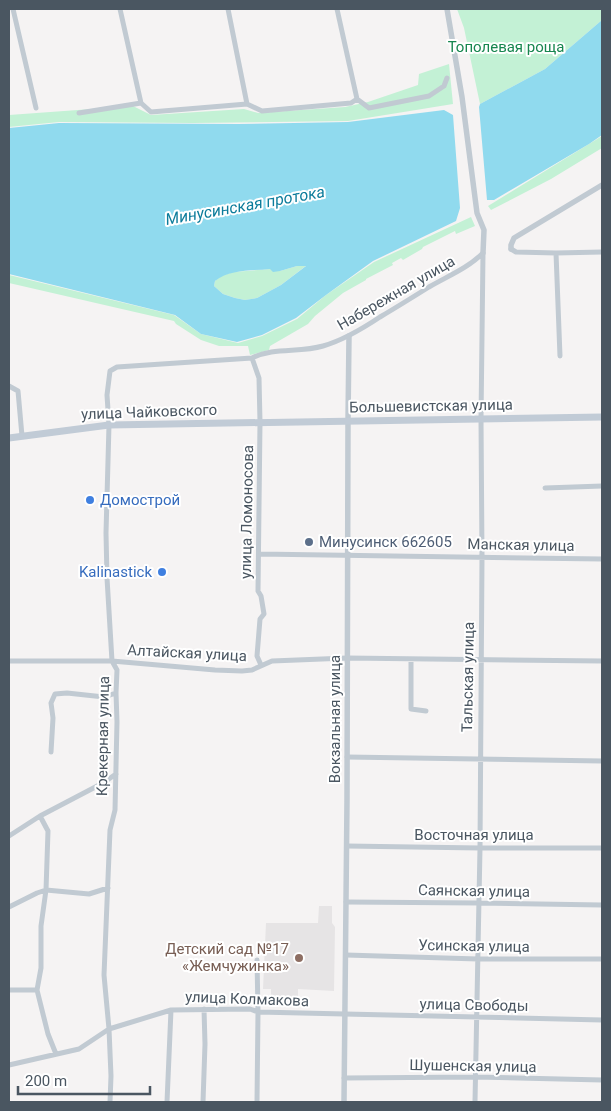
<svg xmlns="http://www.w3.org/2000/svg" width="611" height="1111" viewBox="0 0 611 1111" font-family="Roboto,sans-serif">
	<rect width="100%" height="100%" fill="#f5f3f3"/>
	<path fill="#e6e4e5" d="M319,906H332V923L335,927L334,991L298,989V1003L271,1002V989H263L266,923H318Z"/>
	<path fill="#c3f1d5" d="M457,9H602V20L545,69L480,104L464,28Z
		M449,64L453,104L348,121L193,123L59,122L9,127V115L133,106L151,115L244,109L258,113L345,107L368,102L418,85L419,74Z
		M602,136V148L551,179L491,210L488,206Z
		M471,217L475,226L456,234L455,231L423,247L422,249L403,260L401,258L392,263L393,265L366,279V280L343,293L315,316L308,324L270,346L269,350L250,355L248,346H219L201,340L176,324L174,321L9,283V275L174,315L201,334L238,343L262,336L297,319L326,295L374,262Z
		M307,265L281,285L257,298L245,300L235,298L223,294L214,286L215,281L221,276L233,272L270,269L280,271L297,266Z"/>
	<path fill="#90daee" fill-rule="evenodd" d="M602,20V135L589,144L494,200H487L479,107L480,104L545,69Z
		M444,110L453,115L460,208L456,221L373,261L326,295L296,318L262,335L237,342L201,334L175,315L9,274V128L59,123L238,124L348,122ZM297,266H306L281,285L257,298L245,300L235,298L223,294L214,286L215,281C230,269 251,271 270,269L273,272L280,271Z"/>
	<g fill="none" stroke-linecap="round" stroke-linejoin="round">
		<path stroke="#c1cad2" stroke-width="5" d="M13,9L36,108
			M120,9L141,103
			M228,9L247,104
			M337,9L357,99
			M79,113L141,103L151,112L247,104L262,111L351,103L357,99L369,108L429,96L444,86L447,78
			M511,249L516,252L556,253L602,252
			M556,253L560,356
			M252,358L259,378L260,422L258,591L261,596L264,614L260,619L257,656L261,665
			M9,386L18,391L22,436
			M545,488L602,486
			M259,554L602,559
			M411,659V709L426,711
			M9,661H112L215,670L242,671L252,670L272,661L347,658L602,661
			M51,752L53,718L51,703L55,694L67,693L104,697L116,693
			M347,757L602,761
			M40,816L48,831L46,890L41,926V968L37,990L48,1034L56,1054
			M9,836L40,816L103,783L116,774
			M347,846L480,848H602
			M346,902L479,903L602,905
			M9,907L37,893L46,890L89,894L108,888
			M346,955L478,959H602
			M257,960L258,1012L257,1102
			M9,990H37
			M9,1065L79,1049L109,1029L171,1010L250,1009L258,1012L602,1020
			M344,1078L476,1077L602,1080
			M110,1102L111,1076L109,1029L104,975L110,830L115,810L117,722L116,693L117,670L112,661L107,578L106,533L109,425L107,395L110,371L117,367L252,358C274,347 299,353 323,346C344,340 362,329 380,317C397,307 413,297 429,287C448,276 468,268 483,253
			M167,1102L171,1010
			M203,1102L205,1044L204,1009
			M475,1102L480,848L482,557L481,419L483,253"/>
		<path stroke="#c1cad2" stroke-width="5.5" d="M447,9L462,97L477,213L484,230L483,253
			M511,249V245L514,238L602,185
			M344,1102L347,800L348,421L349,336"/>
		<path stroke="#c1cbd6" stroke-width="7" d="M9,438L109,425L602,417"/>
	</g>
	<g fill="#3f7fe0" stroke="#fff" stroke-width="2">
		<circle cx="90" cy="500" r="5"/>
		<circle cx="162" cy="572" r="5"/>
	</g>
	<circle fill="#5c6f8a" stroke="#fff" stroke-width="2" cx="309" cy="542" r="5"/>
	<circle fill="#8d6e63" stroke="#fff" stroke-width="2" cx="299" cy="958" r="5"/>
	<g text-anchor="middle" stroke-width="4" stroke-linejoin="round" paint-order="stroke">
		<g font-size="15" fill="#17864f" stroke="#fff">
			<text x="506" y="52">Тополевая роща</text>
		</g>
		<g font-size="15" fill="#4a5661" stroke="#fff">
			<text transform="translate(396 293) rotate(-30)" y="5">Набережная улица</text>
			<text transform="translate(431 406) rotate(-1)" y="5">Большевистская улица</text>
			<text transform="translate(149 412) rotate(-2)" y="5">улица Чайковского</text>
			<text transform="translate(247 512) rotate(-89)" y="5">улица Ломоносова</text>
			<text transform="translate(521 545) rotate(1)" y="5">Манская улица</text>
			<text transform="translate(187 653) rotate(3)" y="5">Алтайская улица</text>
			<text transform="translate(468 677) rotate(-89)" y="5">Тальская улица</text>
			<text transform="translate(335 719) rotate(-90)" y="5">Вокзальная улица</text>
			<text transform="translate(103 736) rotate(-89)" y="5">Крекерная улица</text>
			<text x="474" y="840">Восточная улица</text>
			<text transform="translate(474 891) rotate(1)" y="5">Саянская улица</text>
			<text transform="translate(474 946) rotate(1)" y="5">Усинская улица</text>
			<text transform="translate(247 999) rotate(2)" y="5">улица Колмакова</text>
			<text transform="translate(474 1005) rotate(1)" y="5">улица Свободы</text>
			<text transform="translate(473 1066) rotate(1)" y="5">Шушенская улица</text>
		</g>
		<g font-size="15" fill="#366cbe" stroke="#fff" text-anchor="start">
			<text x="100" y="505">Домострой</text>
			<text x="152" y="577" text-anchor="end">Kalinastick</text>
		</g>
		<g font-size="15" fill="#4e5e75" stroke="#fff" text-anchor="start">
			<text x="319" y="547">Минусинск 662605</text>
		</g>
		<g font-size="15" fill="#785e54" stroke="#fff" text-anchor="end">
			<text x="289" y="954">Детский сад №17<tspan x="289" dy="17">«Жемчужинка»</tspan></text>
		</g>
		<g font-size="16" font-style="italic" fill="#0c7c9b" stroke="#fff">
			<text transform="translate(245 205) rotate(-10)" y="6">Минусинская протока</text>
		</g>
	</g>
	<rect width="611" height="1111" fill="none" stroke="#4a5661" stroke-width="20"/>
	<path d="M18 1086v8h132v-8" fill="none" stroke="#4a5661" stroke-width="2.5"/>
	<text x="25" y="1086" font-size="15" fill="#4a5661" stroke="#ffffff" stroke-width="4" paint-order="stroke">200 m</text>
</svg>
